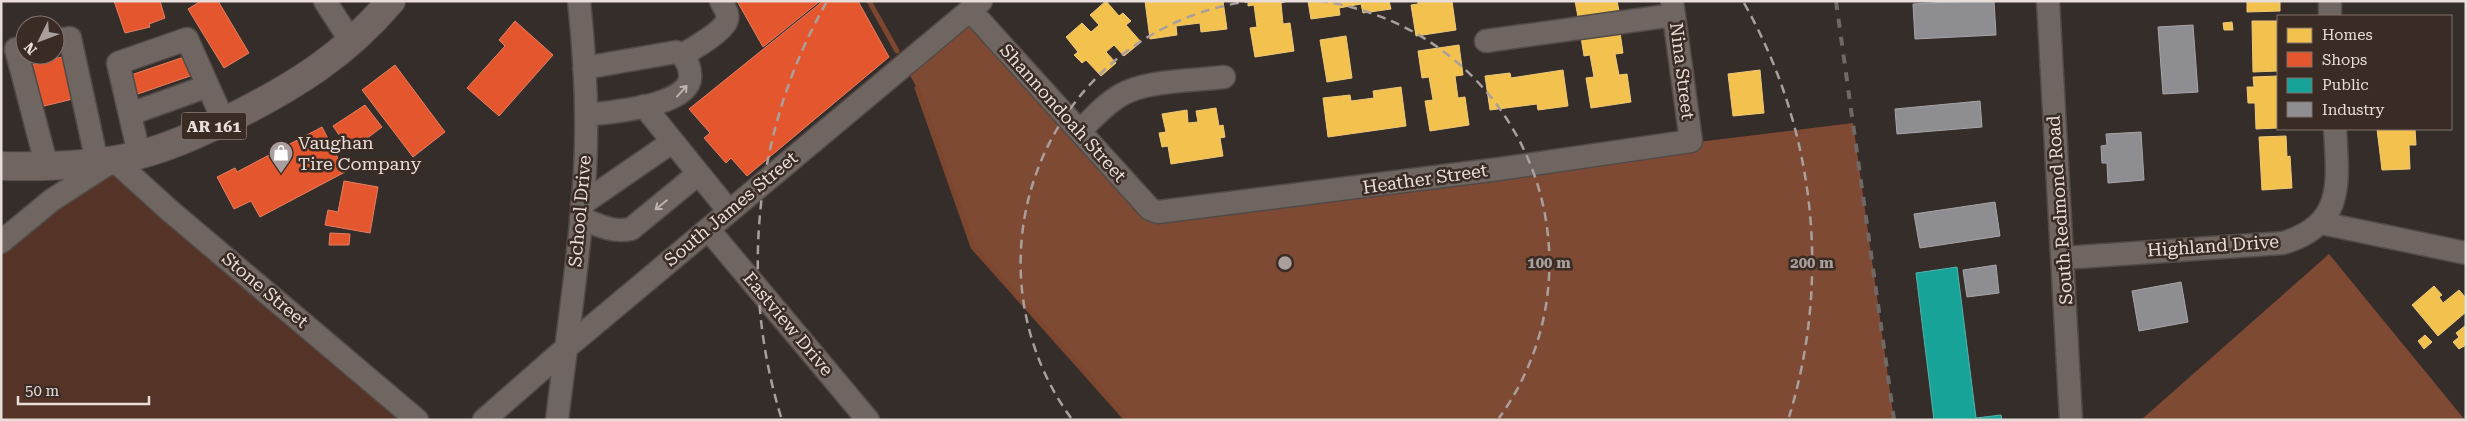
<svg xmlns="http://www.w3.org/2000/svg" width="2467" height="421" viewBox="0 0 2467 421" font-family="'Roboto Serif',serif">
	<rect width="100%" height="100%" fill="#352d2a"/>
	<path fill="#553427" d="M114,160L417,420H1V242Z"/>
	<path fill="#7f4a34" d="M970,10L1150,209L1853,123L1894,420H1127L973,247L918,90L903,63Z
		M2329,254L2465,420H2141Z"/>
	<path fill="#f2c14e" stroke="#efc978" d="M1106,1L1119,16L1123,13L1131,21L1126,25L1141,42L1124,56L1114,45L1106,52L1116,63L1101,76L1086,60L1082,63L1074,55L1078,52L1066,37L1082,23L1091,32L1099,25L1090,15Z
		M1145,1H1223L1227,29L1201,32L1200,23L1176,26L1177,35L1150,39Z
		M1248,1H1288L1281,3L1283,24L1290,23L1294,51L1255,57L1250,28L1257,27L1254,5L1248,6Z
		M1308,1H1389L1391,9L1363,13L1361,4L1339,8L1340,15L1311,19Z
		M1418,1H1452L1456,30L1416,36L1411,5L1418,4Z
		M1575,1H1617L1619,11L1578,17Z
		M2247,1H2280V11L2247,12Z
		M2252,21H2278V71L2253,72Z
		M2232,22L2233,30H2224L2223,23Z
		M1619,25L1623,53L1615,54L1619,75L1627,74L1631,102L1591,108L1586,78L1594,77L1590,55L1584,56L1580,31Z
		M1346,36L1352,78L1327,82L1320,40Z
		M1459,45L1463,75L1455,76L1458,98L1465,97L1469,125L1430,131L1425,101L1433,100L1429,77L1422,78L1418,51Z
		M1563,70L1568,106L1538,110L1537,104L1490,110L1485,76L1510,73L1511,78Z
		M1760,70L1764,113L1733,116L1728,74Z
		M2278,76V128L2256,129L2255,103H2248L2247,87H2254L2253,77Z
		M1401,87L1406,126L1328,137L1323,98L1350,95L1351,101L1374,98L1373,91Z
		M1216,108L1219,126L1223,125L1225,137L1220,138L1223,156L1171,164L1168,146L1162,147L1159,133L1166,132L1162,114L1187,110L1188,123L1198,122L1196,111Z
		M2377,129H2415L2416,145H2409L2410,169L2382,170Z
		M2286,136L2287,157L2290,156L2292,188L2262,190L2259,137Z
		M2434,286L2442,295L2439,297L2443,303L2459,290L2466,298V312L2438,336L2412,305Z
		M2466,325V345L2459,349L2453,342L2459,337L2456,333Z
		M2425,335L2432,342L2424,349L2418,341Z"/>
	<path fill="#e4572e" stroke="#e57f61" d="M114,1H160L165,18L149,24L150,27L125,33Z
		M201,1H218L249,53L224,68L188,9Z
		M737,1H820L763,47Z
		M823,1H858L889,57L747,176L731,158L726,163L704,138L710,133L689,109Z
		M515,21L553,55L499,116L467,88L505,46L499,40Z
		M32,55H52L53,59L62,57L73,99L40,107L29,65L35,64Z
		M187,56L193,75L132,96L125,77Z
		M395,65L445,132L413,157L362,90Z
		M365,105L382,127L350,151L333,126Z
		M322,127L345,172L260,217L251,201L234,209L217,177L235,168L237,172Z
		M344,181L378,187L370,233L325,225L328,210L338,212Z
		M330,233L350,234L349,245H329Z"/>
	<path fill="#17a398" stroke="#56b4ac" d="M1957,267L1976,418L2001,415L2002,420H1934L1916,273Z"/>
	<path fill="#8d8d92" stroke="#a8a5a7" d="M1969,1H1994L1996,35L1915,39L1913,4Z
		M2193,25L2198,92L2163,94L2158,27Z
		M1980,101L1982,127L1897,134L1895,109Z
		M2141,132L2144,180L2108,183L2107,163H2102L2101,146L2107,145L2106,134Z
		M1995,202L2000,236L1920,248L1914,214Z
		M1996,265L1999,293L1967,297L1963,270Z
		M2181,282L2188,322L2139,331L2132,291Z"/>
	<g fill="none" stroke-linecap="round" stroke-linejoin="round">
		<path stroke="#7c462f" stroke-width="5" d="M869,1L897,51
			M917,88L973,247L1127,420"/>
		<defs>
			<path id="minor" d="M325,1L352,43
				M2048,1L2071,420
				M2330,1V16
				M970,10L1150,209L1158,212L1499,169L1691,141L1672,1
				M55,41L70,38L97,162
				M1486,41L1674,15
				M25,47L16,49L47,167
				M682,55C693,49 724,31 727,20C729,14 724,7 721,1
				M584,68L676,52C685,56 689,64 690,73C695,107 608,112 586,115
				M644,106L729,211
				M130,114L208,86
				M1080,131C1092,119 1105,104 1121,95C1146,80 1194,81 1224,77
				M139,154L118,63L187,39L224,122
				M582,204L672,142
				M581,218C597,225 613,233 631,229L698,174
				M2321,223L2466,253
				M708,229L868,420
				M1,242L52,200L114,160L169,210L417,420
				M2063,258L2283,243C2345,224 2338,183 2335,129
				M484,420L566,348L981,1
				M557,420C567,337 580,254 585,171C588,115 585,57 579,1"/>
			<path id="major" d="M1,166C43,167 85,166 126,158C164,150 198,134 233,117C295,86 345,55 391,1"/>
		</defs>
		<use href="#minor" stroke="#514a47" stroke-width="25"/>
		<use href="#major" stroke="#514a47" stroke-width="30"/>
		<use href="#minor" stroke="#6f6561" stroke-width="22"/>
		<use href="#major" stroke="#706561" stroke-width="28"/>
		<path stroke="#706865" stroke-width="4" stroke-dasharray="9 9" stroke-linecap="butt" d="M1836,1L1894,420"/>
	</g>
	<defs><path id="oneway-shaft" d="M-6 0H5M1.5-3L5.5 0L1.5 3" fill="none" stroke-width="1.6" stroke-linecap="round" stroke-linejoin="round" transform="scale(1.25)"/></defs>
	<g stroke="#beb3af">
		<use href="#oneway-shaft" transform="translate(682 91) rotate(-48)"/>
		<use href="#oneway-shaft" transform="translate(661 205) rotate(141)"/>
	</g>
	<g fill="none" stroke="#a99f9c" stroke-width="2.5" stroke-dasharray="9 6">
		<path d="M1071 418A264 264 0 0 1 1251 1M1319 1A264 264 0 0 1 1499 418"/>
		<path d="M781 417A527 527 0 0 1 826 3M1744 3A527 527 0 0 1 1789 417"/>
	</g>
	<defs>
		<symbol id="shop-pin" viewBox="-11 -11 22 30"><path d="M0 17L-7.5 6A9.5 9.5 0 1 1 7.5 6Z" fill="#a99f9c" stroke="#3a2b25"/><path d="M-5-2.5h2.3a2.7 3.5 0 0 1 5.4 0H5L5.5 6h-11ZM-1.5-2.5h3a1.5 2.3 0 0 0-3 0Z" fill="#fff"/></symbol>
	</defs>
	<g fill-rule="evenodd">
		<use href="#shop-pin" x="267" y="139" width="28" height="38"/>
	</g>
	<g text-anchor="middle" stroke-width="5" stroke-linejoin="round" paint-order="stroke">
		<rect fill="#3a2b25" stroke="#b4a8a3" stroke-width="1" x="181.5" y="112.5" width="65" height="27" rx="4"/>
		<g font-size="16" font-weight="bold" fill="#e8ddd9">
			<text x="214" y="132">AR 161</text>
		</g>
		<g font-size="18" fill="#e8ddd9" stroke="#3a2b25">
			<text transform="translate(1682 71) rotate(83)" y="6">Nina Street</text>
			<text transform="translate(1063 113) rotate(48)" y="6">Shannondoah Street</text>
			<text transform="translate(1425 179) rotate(-8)" y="6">Heather Street</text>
			<text transform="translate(731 209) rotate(-40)" y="6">South James Street</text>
			<text transform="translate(2060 210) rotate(-94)" y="6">South Redmond Road</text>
			<text transform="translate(580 211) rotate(-85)" y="6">School Drive</text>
			<text transform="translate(2213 246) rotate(-4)" y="6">Highland Drive</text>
			<text transform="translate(265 290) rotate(40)" y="6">Stone Street</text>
			<text transform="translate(788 324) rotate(50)" y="6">Eastview Drive</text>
		</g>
		<g font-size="18" fill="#e8ddd9" stroke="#3a2b25" text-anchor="start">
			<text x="298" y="149">Vaughan<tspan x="298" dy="21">Tire Company</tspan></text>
		</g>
	</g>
	<circle cx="1285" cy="263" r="8" fill="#a99f9c" stroke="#3a2b25" stroke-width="2.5"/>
	<g font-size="15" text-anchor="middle" font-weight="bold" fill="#a99f9c" stroke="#3a2b25" stroke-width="5" stroke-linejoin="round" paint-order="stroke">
		<text x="1549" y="268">100 m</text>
		<text x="1812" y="268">200 m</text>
	</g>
	<rect width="2467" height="421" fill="none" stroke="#e8ddd9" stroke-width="5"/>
	<rect x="2277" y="15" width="175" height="115" fill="#3a2b25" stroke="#80726d"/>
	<rect x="2287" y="28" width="25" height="15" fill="#f2c14e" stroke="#80726d"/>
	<text x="2322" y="40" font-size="15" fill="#e8ddd9">Homes</text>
	<rect x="2287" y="52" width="25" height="15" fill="#e4572e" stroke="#80726d"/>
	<text x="2322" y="65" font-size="15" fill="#e8ddd9">Shops</text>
	<rect x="2287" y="78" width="25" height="15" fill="#17a398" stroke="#80726d"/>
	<text x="2322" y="90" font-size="15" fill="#e8ddd9">Public</text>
	<rect x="2287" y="102" width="25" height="15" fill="#8d8d92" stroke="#80726d"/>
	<text x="2322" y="115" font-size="15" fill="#e8ddd9">Industry</text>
	<g transform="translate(40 40) rotate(228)"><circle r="24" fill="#3a2b25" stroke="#80726d"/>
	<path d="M0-4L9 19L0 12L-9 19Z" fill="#a99f9c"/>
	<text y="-8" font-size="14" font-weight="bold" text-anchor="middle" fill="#e8ddd9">N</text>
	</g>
	<path d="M18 396v8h131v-8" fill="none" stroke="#e8ddd9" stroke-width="2.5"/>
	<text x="25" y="396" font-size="15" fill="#e8ddd9" stroke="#3a2b25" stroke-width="4" paint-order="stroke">50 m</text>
</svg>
